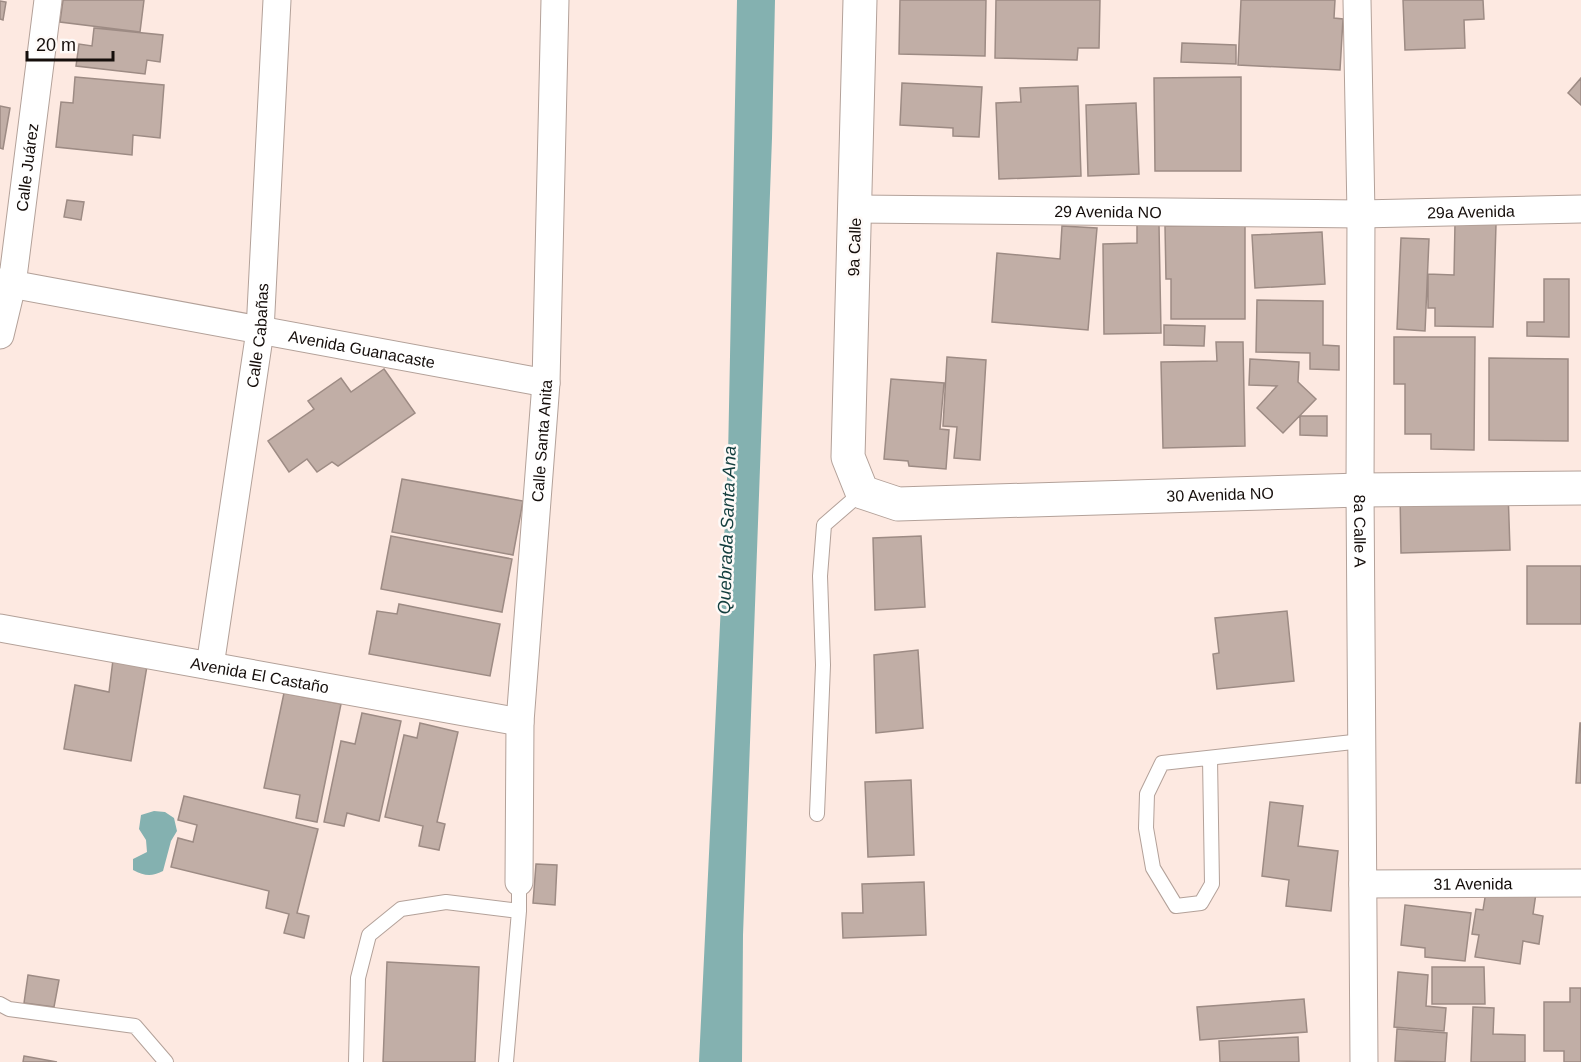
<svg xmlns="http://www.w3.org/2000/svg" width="1581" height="1062" viewBox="0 0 1581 1062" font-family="Helvetica,sans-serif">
	<rect width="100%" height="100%" fill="#fde9e1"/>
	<path fill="#84b1b0" d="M737,0H775L772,138L743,935L742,1062H699L728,458Z
		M154,811L165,812L174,818L177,831L171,841L163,871C151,877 145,876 133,870V859L147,852L146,840L139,829L141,815Z"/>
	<path fill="#c1aea6" stroke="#9d8b84" stroke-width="1.5" d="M63,0H144L140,32L60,22Z
		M900,0H986L985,56L899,54Z
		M996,0H1100L1099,48H1078L1077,60L995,58Z
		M1241,0H1335L1334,18L1343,19L1340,70L1238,65Z
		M1403,0H1483L1484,19L1464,20L1465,48L1405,50Z
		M0,1L6,2L3,20L0,19Z
		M94,28L163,35L160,62L147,60L145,74L76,66L79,44L92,46Z
		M1182,43L1236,45V64L1181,62Z
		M75,77L164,85L160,138L133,135L132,155L56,147L61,102L73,103Z
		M1241,77V171H1155L1154,78Z
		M1581,78V105L1568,93Z
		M902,83L982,87L979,137L953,136V128L900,125Z
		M1078,86L1081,176L999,179L996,103L1021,102L1020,88Z
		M1136,103L1139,174L1088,176L1086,105Z
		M0,106L10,108L3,149L0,148Z
		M67,200L84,202L81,220L64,217Z
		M1455,223L1496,224L1493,327L1435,326V308H1428V274L1454,275Z
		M1137,225H1159L1161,333L1104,334L1103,244L1137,243Z
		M1245,225V319H1171V279H1166L1165,226Z
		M1062,226L1097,228L1088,330L992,322L997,253L1060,259Z
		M1322,232L1325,284L1255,288L1252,235Z
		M1401,238L1429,239L1425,331L1397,329Z
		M1544,279H1569V337L1527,336V322H1544Z
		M1257,300L1323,301V345L1339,346V370L1310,369V353L1256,352Z
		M1164,325L1205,326L1204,346L1164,345Z
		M1394,337H1475L1474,450L1431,449V434H1405V384H1394Z
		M1216,342H1243L1245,446L1163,448L1161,362L1217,361Z
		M947,357L986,360L980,460L954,458L957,427L943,426Z
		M1489,358L1568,359V441L1489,440Z
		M1250,359L1299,362L1298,382L1316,399L1283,433L1257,408L1277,386L1249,385Z
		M384,369L415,413L338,466L332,462L317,472L307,459L289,472L268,441L314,409L308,401L341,378L351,392Z
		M891,379L944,383L940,429L949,430L946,469L909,466L908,461L884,459Z
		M1300,416H1327V436L1300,435Z
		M402,479L523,501L513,555L392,532Z
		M1508,490L1510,550L1401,553L1400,493Z
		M391,536L512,559L502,612L381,589Z
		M921,536L925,607L875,610L873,538Z
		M1527,566H1581V624H1527Z
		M399,604L500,624L490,676L369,654L377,611L397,614Z
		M1287,611L1294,681L1217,689L1213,654L1219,653L1215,618Z
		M918,650L923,728L876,733L874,655Z
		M113,660L147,666L131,761L64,749L75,685L109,692Z
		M284,693L341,704L317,822L296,818L300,795L264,788Z
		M362,713L401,721L379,821L347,813L344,826L324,822L341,741L355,744Z
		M420,723L458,732L437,822L445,824L439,850L419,846L423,826L385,817L404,735L417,738Z
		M1580,723H1581V783H1576Z
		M911,780L914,855L868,857L865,782Z
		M184,796L318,829L297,913L309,916L304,938L284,933L289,914L266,908L269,891L171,867L178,838L193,842L197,825L178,820Z
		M1270,802L1303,806L1298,846L1338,851L1331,911L1286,906L1289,880L1262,876Z
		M536,864L557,865L555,905L533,903Z
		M924,882L926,935L843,938L842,913H863L862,884Z
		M1487,885L1536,893L1533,914L1543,916L1539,944L1523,941L1520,964L1475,957L1479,935L1472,934L1476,909L1483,910Z
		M1405,905L1471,913L1465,961L1425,957V948L1401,945Z
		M387,962L479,967L475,1062H383Z
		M1432,967H1484L1485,1004H1432Z
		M1398,972L1428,975L1426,1006L1446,1008L1444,1031L1394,1027Z
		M28,975L59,980L54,1007L24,1003Z
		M1570,988H1581V1062H1564V1051H1544V1002H1570Z
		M1304,999L1307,1032L1200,1040L1197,1007Z
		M1473,1007L1494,1008L1493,1034L1525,1035V1062H1471Z
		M1397,1029L1447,1033L1445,1062L1395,1061Z
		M1298,1037L1299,1062H1220L1219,1041Z
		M24,1056L57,1062H23Z"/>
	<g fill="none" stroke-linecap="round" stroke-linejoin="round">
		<defs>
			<path id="lane" d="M1210,758L1212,884L1201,903L1176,906L1153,868L1146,828L1147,794L1162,763L1362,741
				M817,814L823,665L820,576L824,525L862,492
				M0,1004L9,1009L135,1026L166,1062
				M356,1062L358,978L369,935L401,909L446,902L519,911
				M506,1062L519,911V882"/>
			<g id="street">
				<path id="s1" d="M1357,0L1361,214L1360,490L1364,1062"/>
				<path id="s2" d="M856,209L1361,214L1581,209"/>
				<path id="s3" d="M0,282L546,383"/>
				<path id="s4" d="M0,335L12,285L48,0"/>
				<path id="s5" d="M0,628L520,722"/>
				<path id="s6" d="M210,666L260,331L277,0"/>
				<path id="s7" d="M519,882L520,722L546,383L555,0"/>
				<path id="s8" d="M1363,884L1581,883"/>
			</g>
			<g id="secondary">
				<path id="s9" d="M860,0L848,457L862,492L898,504L1360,490L1581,488"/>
			</g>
		</defs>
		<use href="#lane" stroke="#b3a199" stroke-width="16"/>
		<use href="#street" stroke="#b3a199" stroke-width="29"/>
		<use href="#secondary" stroke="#b3a199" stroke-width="35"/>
		<use href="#lane" stroke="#fff" stroke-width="14"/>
		<use href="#street" stroke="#fff" stroke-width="27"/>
		<use href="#secondary" stroke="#fff" stroke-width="33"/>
	</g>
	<g text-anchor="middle" stroke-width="5" stroke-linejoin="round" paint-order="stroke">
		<g font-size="16" fill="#150e0b" stroke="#fefaf8">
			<text dy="6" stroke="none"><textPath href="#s4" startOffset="170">Calle Juárez</textPath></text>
			<text dy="6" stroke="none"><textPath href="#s2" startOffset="615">29a Avenida</textPath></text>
			<text dy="6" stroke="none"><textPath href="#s2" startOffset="252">29 Avenida NO</textPath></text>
			<text transform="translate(854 247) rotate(-88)" y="6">9a Calle</text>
			<text dy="6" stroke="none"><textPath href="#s6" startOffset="334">Calle Cabañas</textPath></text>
			<text dy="6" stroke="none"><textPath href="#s3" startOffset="368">Avenida Guanacaste</textPath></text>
			<text dy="6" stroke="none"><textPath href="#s7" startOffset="442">Calle Santa Anita</textPath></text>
			<text dy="6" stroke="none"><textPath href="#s9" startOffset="855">30 Avenida NO</textPath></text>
			<text dy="6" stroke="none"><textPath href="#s1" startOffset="531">8a Calle A</textPath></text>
			<text dy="6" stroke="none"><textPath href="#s5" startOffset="264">Avenida El Castaño</textPath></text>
			<text dy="6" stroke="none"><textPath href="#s8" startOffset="110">31 Avenida</textPath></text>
		</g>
		<g font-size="18" font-style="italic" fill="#133e3e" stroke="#fefaf8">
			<text transform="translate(727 530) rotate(-88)" y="6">Quebrada Santa Ana</text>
		</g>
	</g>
	<path d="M27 51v9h86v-9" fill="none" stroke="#150e0b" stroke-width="3"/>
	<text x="36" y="51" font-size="18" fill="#150e0b" stroke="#fefaf8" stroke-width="4.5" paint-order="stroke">20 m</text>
</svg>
